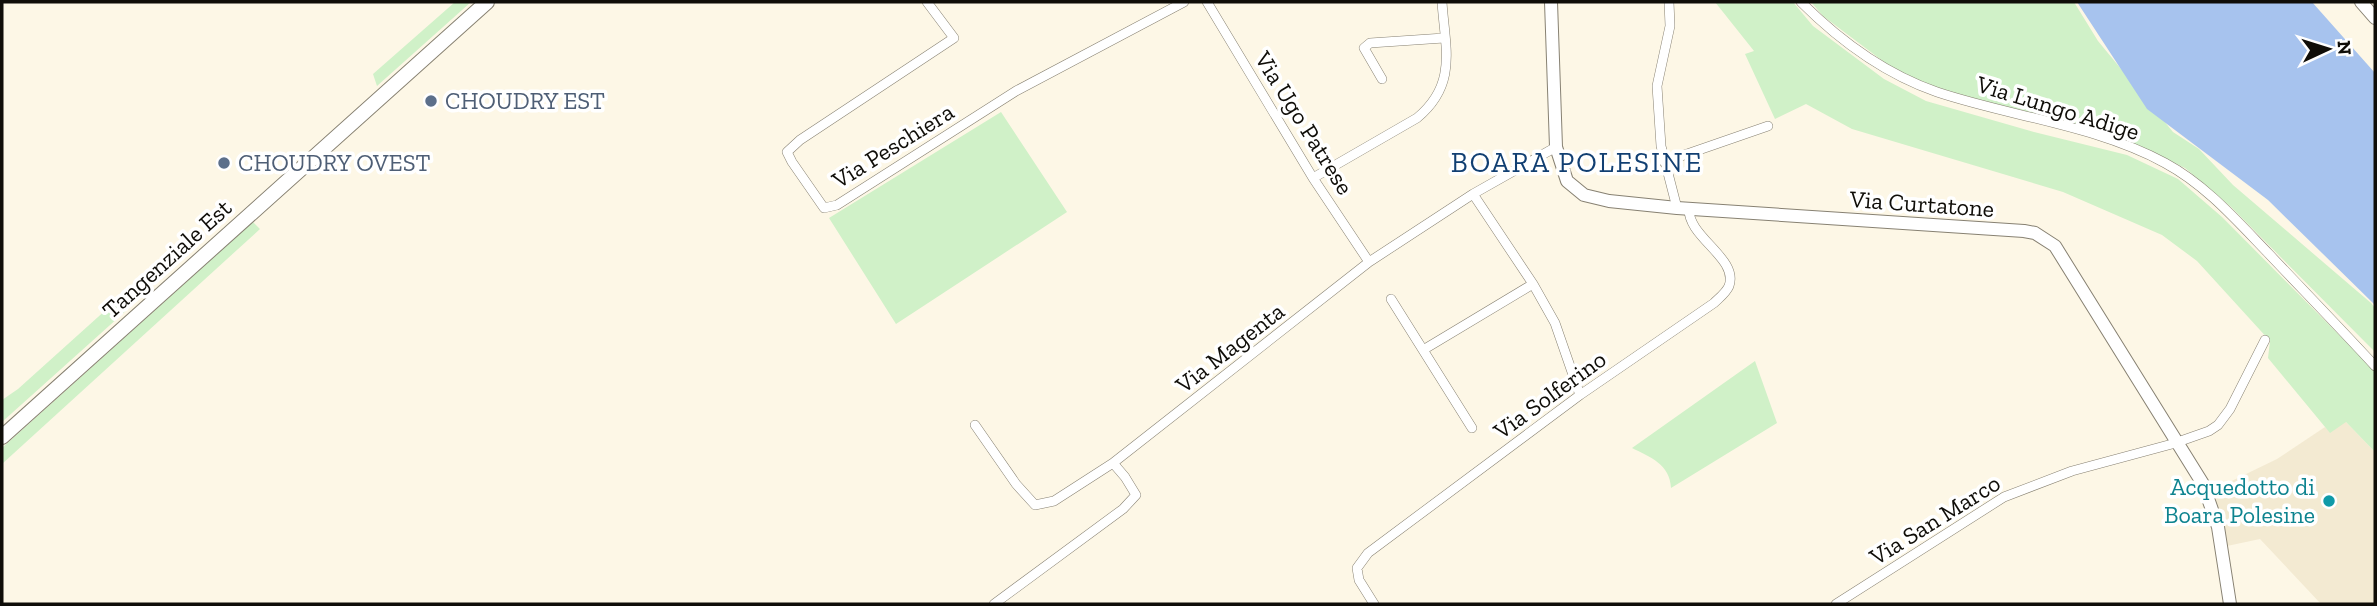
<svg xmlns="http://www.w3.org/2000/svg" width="2377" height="606" viewBox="0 0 2377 606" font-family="'Zilla Slab',serif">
	<rect width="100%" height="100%" fill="#fdf7e6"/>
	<path fill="#f3ead2" d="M2345,421L2375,452V604H2321L2260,539L2227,546L2213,490L2277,459L2325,427L2330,432Z"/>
	<path fill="#d0f1c8" d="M455,2H471L377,86L373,74Z
		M1715,2H1793L1813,26L1884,79L1926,101L2034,132L2127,155L2178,179L2222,217L2375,371V452L2346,422L2330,433L2268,358L2270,341L2197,261L2162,235L2063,192L1852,129L1806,104L1775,119L1745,54L1754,51Z
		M1811,2H2074L2098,41L2173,132L2199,149L2233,185L2371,303L2375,308V352L2231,207L2185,168L2131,142L2038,119L1931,88L1892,68L1823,16Z
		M1001,112L1067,212L896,324L829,218Z
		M253,222L260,229L2,464V448Z
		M128,290L134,297L129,308L2,422V400L18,389Z
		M1755,361L1777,423L1671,488C1670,464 1650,457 1632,448Z"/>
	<path fill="#a7c3ee" d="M2077,2H2312L2375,73V305L2268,200L2147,109Z"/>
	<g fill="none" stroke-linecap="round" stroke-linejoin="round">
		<defs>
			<path id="street" d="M927,2L954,38L800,140L787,152L792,162L824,208L837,205L1016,91L1184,2
				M1207,2L1313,178L1369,262
				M1669,2L1670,26L1657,86L1661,146L1677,208
				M1801,2C1839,40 1885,74 1937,92C2012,117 2095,125 2165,163C2206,185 2237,221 2269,254C2304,291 2340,328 2375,366
				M1382,79L1364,48L1370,43L1444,38
				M1664,162L1768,126
				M1313,178L1417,118C1458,84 1445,48 1442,2
				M1473,194L1533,284L1555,323L1580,395
				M1391,299L1472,428
				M1423,350L1533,284
				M975,425L1016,484L1035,505L1054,501L1113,463
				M994,604L1123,509L1136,495L1125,477L1113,463L1369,262L1473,194L1556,147
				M1374,604L1359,580L1357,568L1368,553L1580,395L1714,303C1719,298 1726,293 1729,286C1739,258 1687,237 1689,208
				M1836,604L2004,497L2072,471L2172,444L2209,431L2218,425L2230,409L2265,340"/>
			<path id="secondary" d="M1551,2L1556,147L1567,181L1584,195L1609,201L1677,208L2024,231L2035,233L2055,246L2203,484L2218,527L2230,604
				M2361,2L2375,18"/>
			<path id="primary" d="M2,437L487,2"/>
		</defs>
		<use href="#street" stroke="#878172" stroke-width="10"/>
		<use href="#secondary" stroke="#878172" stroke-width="14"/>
		<use href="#primary" stroke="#878172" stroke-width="16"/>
		<use href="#street" stroke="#fff" stroke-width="9"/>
		<use href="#secondary" stroke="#fff" stroke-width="12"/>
		<use href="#primary" stroke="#fff" stroke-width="14"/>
	</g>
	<g fill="#5c6f8a" stroke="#fff" stroke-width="2.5">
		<circle cx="431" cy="101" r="7"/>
		<circle cx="224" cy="163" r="7"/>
	</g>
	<circle fill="#0f9aa8" stroke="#fff" stroke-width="2.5" cx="2329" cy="501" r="7"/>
	<g text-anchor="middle" stroke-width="7" stroke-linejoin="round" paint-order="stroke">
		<g font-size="24" fill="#4e5e75" stroke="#fff" text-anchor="start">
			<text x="445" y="109">CHOUDRY EST</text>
			<text x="238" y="171">CHOUDRY OVEST</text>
		</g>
		<g font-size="24" fill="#0f0d08" stroke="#fff">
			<text transform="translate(2058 108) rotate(17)" y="8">Via Lungo Adige</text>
			<text transform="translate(1304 123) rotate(58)" y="8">Via Ugo Patrese</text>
			<text transform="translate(893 146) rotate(-32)" y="8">Via Peschiera</text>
			<text transform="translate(1922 204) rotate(4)" y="8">Via Curtatone</text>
			<text transform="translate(167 259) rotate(-42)" y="8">Tangenziale Est</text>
			<text transform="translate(1230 348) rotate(-38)" y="8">Via Magenta</text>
			<text transform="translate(1550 395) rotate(-36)" y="8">Via Solferino</text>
			<text transform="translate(1935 520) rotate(-32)" y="8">Via San Marco</text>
		</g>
		<g font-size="24" fill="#0d838f" stroke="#fff" text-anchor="end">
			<text x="2315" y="495">Acquedotto di<tspan x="2315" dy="28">Boara Polesine</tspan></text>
		</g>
		<g font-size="28" letter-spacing="2" fill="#113f72" stroke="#fff">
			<text x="1577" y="172">BOARA POLESINE</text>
		</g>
	</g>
	<rect width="2377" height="606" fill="none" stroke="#0f0d08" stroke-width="7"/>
	<g transform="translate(2328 49) rotate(86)" stroke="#ffffff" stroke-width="5" paint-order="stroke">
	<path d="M0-5L12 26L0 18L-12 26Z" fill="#0f0d08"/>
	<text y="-10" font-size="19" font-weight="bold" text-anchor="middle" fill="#0f0d08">N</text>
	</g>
</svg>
